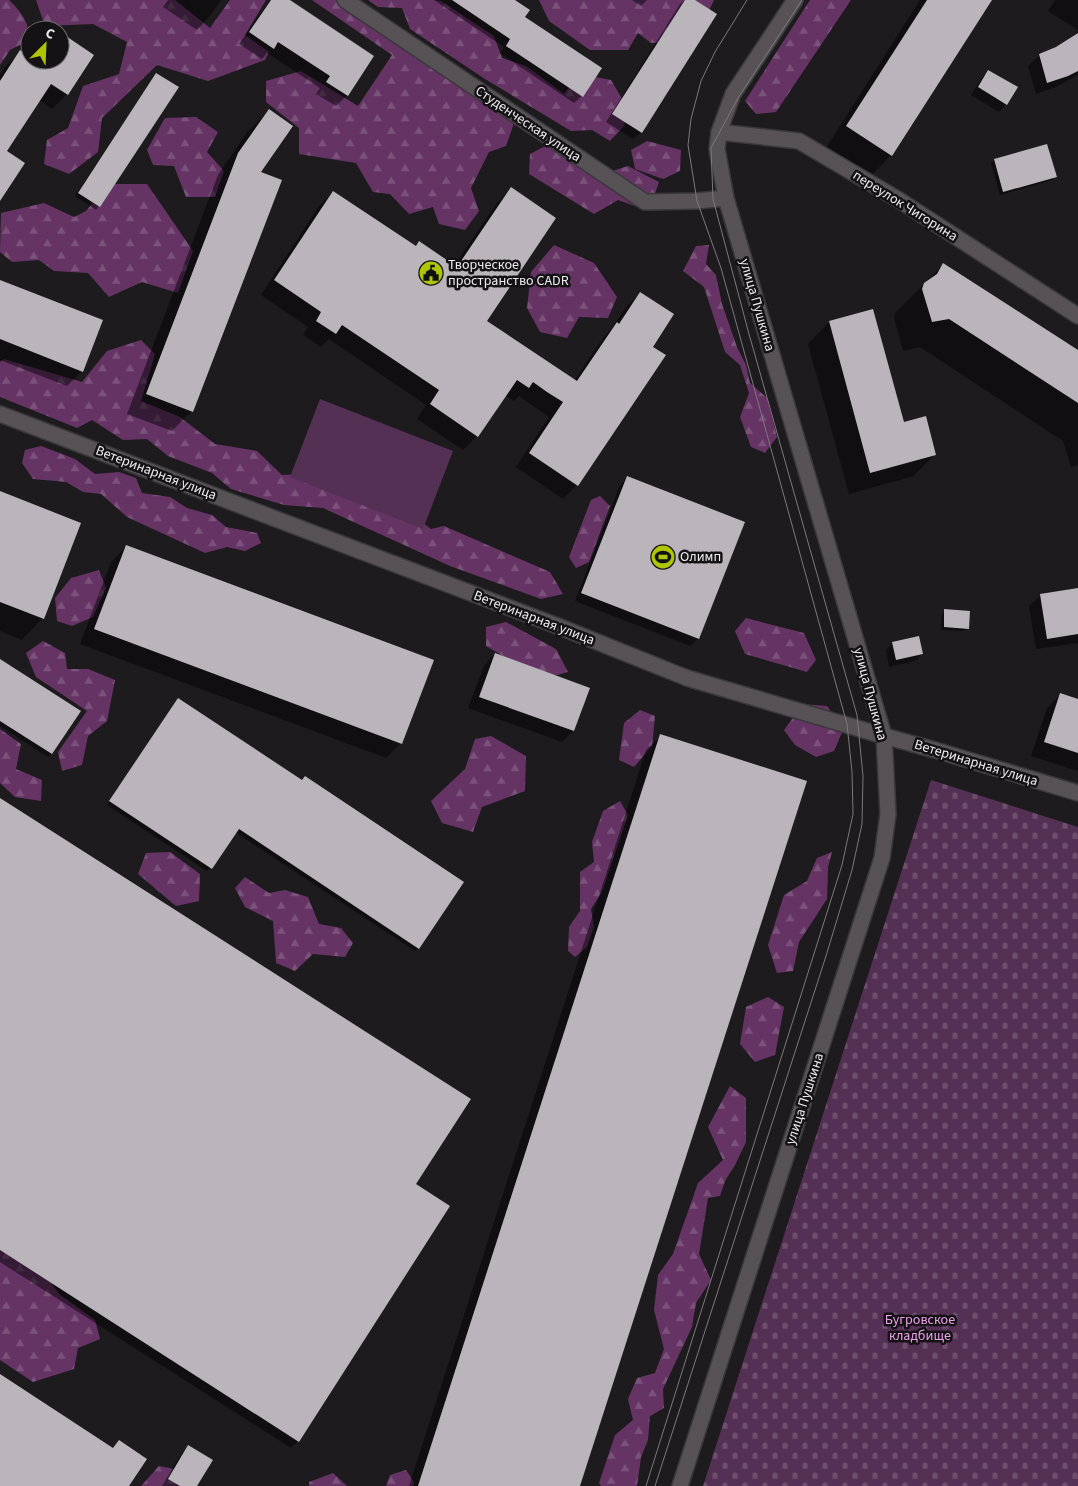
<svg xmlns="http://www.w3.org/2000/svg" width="1078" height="1486" viewBox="0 0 1078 1486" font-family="'Source Sans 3',sans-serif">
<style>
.forest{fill:url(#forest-firs)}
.cemetery{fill:url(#cemetery-stones)}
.park{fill:#543154}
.shadow{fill:#0007}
.building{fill:#bab5ba}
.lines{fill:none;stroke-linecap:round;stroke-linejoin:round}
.minor-casing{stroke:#3a383a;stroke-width:18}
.minor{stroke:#565256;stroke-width:15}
.tram{stroke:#7c797c;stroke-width:1}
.labels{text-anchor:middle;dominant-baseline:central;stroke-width:5;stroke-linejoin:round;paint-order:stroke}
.street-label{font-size:14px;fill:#edeaed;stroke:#151215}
.poi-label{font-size:14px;fill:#edeaed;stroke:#151215;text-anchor:start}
.park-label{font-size:14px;fill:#eba1ea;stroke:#151215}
</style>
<defs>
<pattern id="forest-firs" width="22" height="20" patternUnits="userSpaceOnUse" patternTransform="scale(1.25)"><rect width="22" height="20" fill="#653465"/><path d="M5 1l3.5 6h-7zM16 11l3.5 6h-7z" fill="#7b527b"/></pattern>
<pattern id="cemetery-stones" width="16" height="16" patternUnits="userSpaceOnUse" patternTransform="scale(1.25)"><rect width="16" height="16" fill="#543154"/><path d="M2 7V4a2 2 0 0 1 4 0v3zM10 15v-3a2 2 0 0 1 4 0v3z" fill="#6d4f6d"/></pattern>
</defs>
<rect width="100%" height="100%" fill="#1e1b1e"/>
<g class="forest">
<path d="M0 0H9C20 10 30 24 30 40L10 50 0 65Z"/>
<path d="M36 0H175L210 28 230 0H266L245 35 269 52 265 60 208 81 157 65 102 118 98 152 69 174 44 164 47 140 68 128 83 86 119 74 127 42 93 24 45 26Z"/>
<path d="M312 0H358L507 103 514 123 506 146 489 152 471 188 479 211 465 230 439 224 433 207 409 214 390 194 373 192 356 163 299 154V128L266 102V81L301 71 358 106 392 55Z"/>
<path d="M368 0H434L441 1 494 36 502 58 526 66 564 94 579 74 611 80 628 109 624 126 610 141 592 130 571 131 485 79 410 29 402 8 378 7Z"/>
<path d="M539 0H714L708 13 674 42 651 43 638 33 628 50H590L549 21Z"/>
<path d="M810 0H851L776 112 756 114 745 101Z"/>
<path d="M196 117 218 132 207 152 224 171 215 197H186L174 166 153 165 147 150 165 118Z"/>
<path d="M647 141 681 150 680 171 663 179 635 169 631 150Z"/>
<path d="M551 143 596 176 628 166 659 182 649 211 618 200 594 214 529 174 530 154Z"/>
<path d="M108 184H147L193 251 178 293 142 282 109 297 88 273 54 271 39 260 12 262 0 252 1 213 44 203 74 217 86 211Z"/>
<path d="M554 245 594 263 617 297 608 318 579 317 567 338 540 332 527 308 531 272Z"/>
<path d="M709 245 706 264 716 275 722 304 737 347 746 365 750 383 767 398 777 437 765 453 751 447 740 417 749 393 740 365 725 352 704 287 683 271 696 246Z"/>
<path d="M141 340 155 354 141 401 180 417 215 444 257 451 282 475 303 474 407 511 431 529 444 526 550 572 563 594 541 599 450 566 323 508 284 505 231 489 212 473 168 456 147 439 123 440 92 420 77 428 0 397V362L4 359 82 382 107 351Z"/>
<path d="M41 446 75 459 95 474 119 472 136 478 142 493 170 497 187 508 212 515 226 527 257 533 261 543 245 551 227 547 205 553 127 517 101 494 83 492 66 482 33 479 22 463 25 450Z"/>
<path d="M600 496 610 506 589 562 576 568 569 557 591 500Z"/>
<path d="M99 570 106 588 93 617 72 626 57 621 55 598 71 578Z"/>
<path d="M746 618 804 633 816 660 807 672 745 654 735 631Z"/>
<path d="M506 622 556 649 568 672 543 679 486 646V627Z"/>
<path d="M43 641 65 653 67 669H88L115 680 107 721 88 736 82 765 62 771 58 752 87 711 36 677 26 653Z"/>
<path d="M803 704 827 706 843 730 834 751 816 757 795 745 784 730Z"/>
<path d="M640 710 655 716 652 746 634 767 619 760 624 723Z"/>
<path d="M0 729 21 744 16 769 42 780 41 801 15 797 0 783Z"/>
<path d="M491 736 526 756 525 791 482 807 473 832 442 823 431 801 465 769 475 739Z"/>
<path d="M620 801 628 815 602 892 591 909 594 926 587 947 575 957 568 951 569 927 580 911V872L594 862 592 842 603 811Z"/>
<path d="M170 852 200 874 199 901 176 906 138 874 146 853Z"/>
<path d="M832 852 828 867 827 899 799 942 793 971 777 973 768 945 784 895 807 881 817 858Z"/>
<path d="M245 877 269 893 285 890 308 897 319 924 341 928 353 943 345 957 313 954 295 971 276 963 273 921 245 907 235 888Z"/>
<path d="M768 997 784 1007 775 1055 755 1062 740 1044 746 1007Z"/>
<path d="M730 1086 746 1098V1142L736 1163 725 1181 720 1196 708 1198 699 1254 711 1280 696 1303 692 1327 663 1389 664 1408 650 1416 648 1440 641 1457 637 1486H601L599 1483 615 1435 633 1420 628 1399 637 1378 655 1373 664 1349 654 1310 658 1275 673 1254 698 1183 723 1160 708 1127Z"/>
<path d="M0 1245 37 1262 59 1294 95 1320 100 1339 78 1348 74 1369 33 1382 0 1360Z"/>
<path d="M159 1466 184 1471 188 1486H141Z"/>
<path d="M406 1470 414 1482 413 1486H386L390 1475Z"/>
<path d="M333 1473 347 1486H309V1482Z"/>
</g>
<path class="cemetery" d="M931 780 1078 827V1486H703Z"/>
<path class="park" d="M320 399 453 451 423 529 290 477Z"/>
<g class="shadow">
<path d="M168 0H221L208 18 197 30 163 7Z"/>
<path d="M270 0H287L347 95 336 106 316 94 320 88 267 53 262 59 239 44Z"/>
<path d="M434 0H512L582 96 574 103 500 53 504 47Z"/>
<path d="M632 0H647L641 6Z"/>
<path d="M685 0H692L641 132 633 139 606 122 680 4Z"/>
<path d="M920 0H990L891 155 870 177 826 148Z"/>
<path d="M1055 0H1078V30L1048 11Z"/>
<path d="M1078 31V75L1056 87 1036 94 1028 66 1040 55 1057 48 1067 41Z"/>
<path d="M60 34 67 94 52 109 39 100 5 152 0 198V75L5 67 20 52 30 60H60Z"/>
<path d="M988 71 1006 104 999 112 971 95 981 79Z"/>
<path d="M153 78 99 206 96 210 75 196Z"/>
<path d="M269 111 259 173 192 411 172 431 127 414 218 175 248 131Z"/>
<path d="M995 160 1055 177 1052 180 1000 195 991 163Z"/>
<path d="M511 189 485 321 574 381 603 338 611 329 626 307 640 293 651 347 577 485 563 499 516 467 549 417 519 396 514 401 505 395 477 436 463 450 417 419 426 405 329 339 321 347 303 335 308 327 261 295 319 206 333 192 415 247 419 243 454 266 497 203Z"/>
<path d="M943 265 1078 352V465L1071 467 1063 441 920 347 903 351 894 318 895 313Z"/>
<path d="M0 281 82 371 67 386 0 360Z"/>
<path d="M872 311 903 424 935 454 914 476 849 494 808 344 829 322Z"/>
<path d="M628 477 743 522 698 639 690 646 575 601 620 485Z"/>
<path d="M0 493 43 618 22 640 0 631Z"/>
<path d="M126 547 401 743 386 758 80 644 111 562Z"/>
<path d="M1078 589V643L1036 649 1029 606 1041 595Z"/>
<path d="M945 610 967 628 964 631 941 630 942 614Z"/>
<path d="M893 643 922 654 915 661 889 667 886 650Z"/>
<path d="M495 654 588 688 573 731 562 742 468 708 484 666Z"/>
<path d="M0 661 79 712 48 757 0 726Z"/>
<path d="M1060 695 1078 701V771L1031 756 1047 708Z"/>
<path d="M178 700 301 781 418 948 415 951 235 832 207 871 107 805Z"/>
<path d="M661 736 579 1486H409L646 750Z"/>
<path d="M0 799 415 1185 298 1441 291 1448 0 1262Z"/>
<path d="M189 1446 196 1486H162L181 1454Z"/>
</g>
<g class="building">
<path d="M271 0H290L374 56 348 96 326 82 330 76 278 42 274 49 249 32Z"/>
<path d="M452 0H515L530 10 525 17 602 68 583 97 506 46 510 39Z"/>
<path d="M685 0H695L717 14 642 133 612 114Z"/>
<path d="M927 0H992L892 156 846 126Z"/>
<path d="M60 32 94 55 68 95 51 84 7 151 25 163 0 201V81L20 50 30 57V60H60Z"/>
<path d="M1078 33V71L1068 76 1047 83 1039 54 1056 47Z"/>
<path d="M988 70 1018 87 1007 105 978 87Z"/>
<path d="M156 73 179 87 100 207 78 193Z"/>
<path d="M269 109 293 126 261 172 282 180 193 412 146 394 238 153Z"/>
<path d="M1047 144 1057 177 1003 192 994 159Z"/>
<path d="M511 187 556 218 487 321 577 381 617 322 619 324 640 292 674 314 653 347 666 355 578 486 529 453 563 402 547 392 533 382 529 388 517 380 478 437 430 404 439 390 342 325 336 334 316 321 321 312 274 280 333 191 416 246 419 241 457 267Z"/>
<path d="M943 263 1078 350V403L949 319 932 322 922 289 924 283 937 274Z"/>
<path d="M0 280 103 320 83 372 0 339Z"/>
<path d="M873 309 904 422 926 416 936 455 870 473 829 321Z"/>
<path d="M627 476 745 522 699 639 581 593Z"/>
<path d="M0 491 81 523 44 619 0 602Z"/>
<path d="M126 545 434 660 402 744 94 629Z"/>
<path d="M1078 588V634L1047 639 1040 594Z"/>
<path d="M944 609 970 611 969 629 944 627Z"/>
<path d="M919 636 923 654 896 660 892 642Z"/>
<path d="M495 653 590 688 574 731 479 697Z"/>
<path d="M0 659 81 711 52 754 0 721Z"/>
<path d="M1060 693 1078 699V753L1044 742Z"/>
<path d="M178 698 302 780 305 776 464 882 419 949 239 829 212 869 109 801Z"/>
<path d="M660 734 807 781 580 1486H418Z"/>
<path d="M0 798 471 1099 416 1184 450 1206 299 1442 0 1250Z"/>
<path d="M0 1374 113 1448 119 1440 147 1459 129 1486H0Z"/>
<path d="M188 1445 213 1460 197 1486H180L168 1479Z"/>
</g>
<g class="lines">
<defs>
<g id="minor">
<path d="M345 0 645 202 697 201 726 198"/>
<path d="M719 132 799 141 899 200 1078 316"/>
<path d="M0 414 560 627 687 678 884 736 935 750 1078 793"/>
<path d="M680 1486 882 858 888 814 884 736 726 198 717 149 719 132 733 94 795 0"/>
</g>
</defs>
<use href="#minor" class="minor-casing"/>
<use href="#minor" class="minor"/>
<g class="tram">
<path d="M646 1486 842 865 853 814 852 772 847 724 721 268 697 201 688 145 691 119 701 81 715 52 747 0"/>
<path d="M655 1486 826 956 852 870 862 824 863 776 857 715 749 334 713 199 711 148 738 98 802 0"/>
</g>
</g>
<defs>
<symbol id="civic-disc" viewBox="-11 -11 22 22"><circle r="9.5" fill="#b0c502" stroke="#151215"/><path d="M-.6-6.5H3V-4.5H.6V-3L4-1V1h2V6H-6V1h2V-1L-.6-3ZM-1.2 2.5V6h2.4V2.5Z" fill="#111"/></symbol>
<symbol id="stadium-disc" viewBox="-11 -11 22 22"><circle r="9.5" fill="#b0c502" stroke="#151215"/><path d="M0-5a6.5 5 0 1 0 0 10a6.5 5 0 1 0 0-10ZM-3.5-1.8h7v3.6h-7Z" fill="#111"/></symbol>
</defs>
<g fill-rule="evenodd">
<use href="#civic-disc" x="417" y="259" width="28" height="28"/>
<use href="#stadium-disc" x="649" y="543" width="28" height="28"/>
</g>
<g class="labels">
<g class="street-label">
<text transform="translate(528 124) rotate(34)">Студенческая улица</text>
<text transform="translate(905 206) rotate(32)">переулок Чигорина</text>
<text transform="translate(757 305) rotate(74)">улица Пушкина</text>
<text transform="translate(156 473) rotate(21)">Ветеринарная улица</text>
<text transform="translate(534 618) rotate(21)">Ветеринарная улица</text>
<text transform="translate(870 694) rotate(75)">улица Пушкина</text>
<text transform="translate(976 763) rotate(17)">Ветеринарная улица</text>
<text transform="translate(805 1099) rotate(-72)">улица Пушкина</text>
</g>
<g class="poi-label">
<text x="448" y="265">Творческое<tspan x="448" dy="16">пространство CADR</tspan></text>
<text x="680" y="557">Олимп</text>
</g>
<g class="park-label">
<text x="920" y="1320">Бугровское<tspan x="920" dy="16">кладбище</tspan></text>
</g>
</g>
<g transform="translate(45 45) rotate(24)"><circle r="24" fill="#151215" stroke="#6b686b"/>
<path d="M0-4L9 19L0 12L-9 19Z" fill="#b0c502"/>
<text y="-8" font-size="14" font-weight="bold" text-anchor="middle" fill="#edeaed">С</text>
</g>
</svg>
